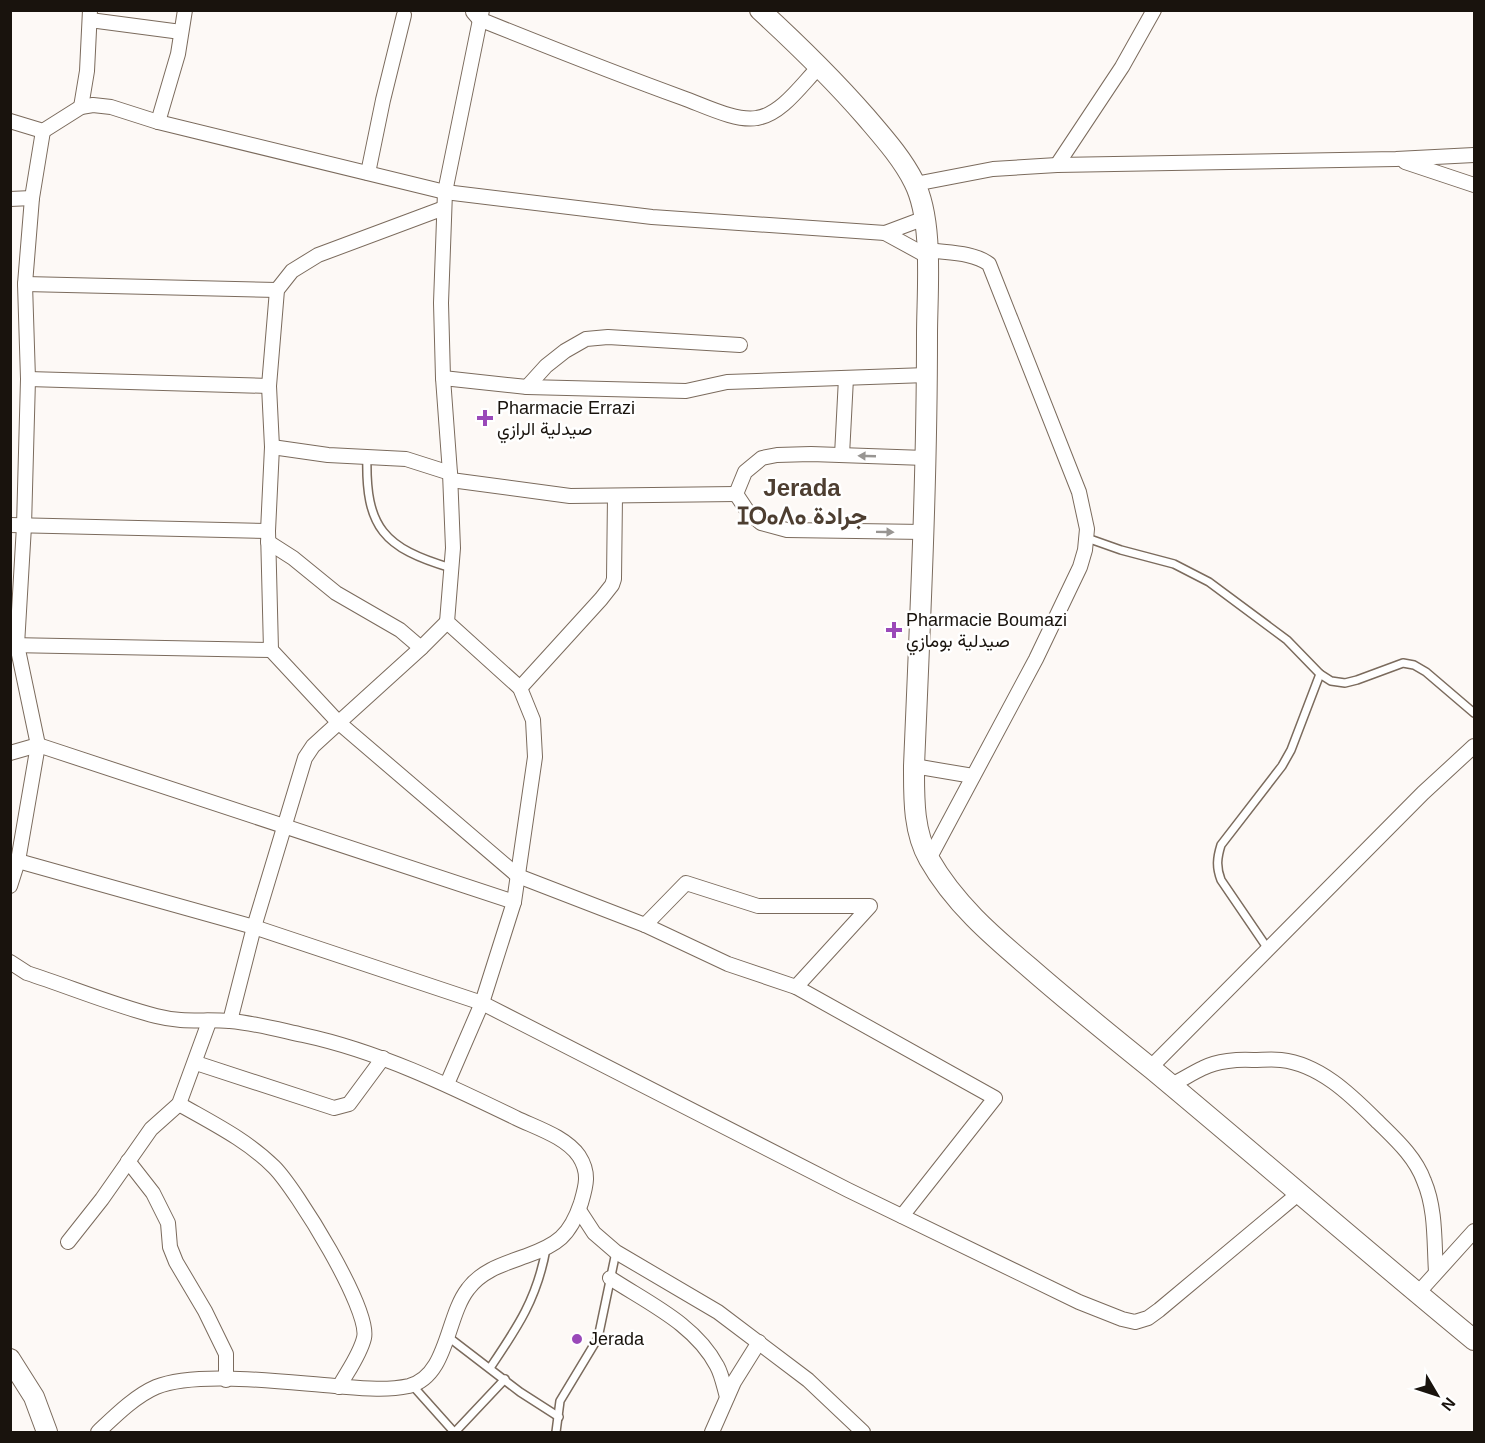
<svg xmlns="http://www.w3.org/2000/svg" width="1485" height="1443" viewBox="0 0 1485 1443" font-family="Arial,Vazirmatn,'Noto Sans Tifinagh',sans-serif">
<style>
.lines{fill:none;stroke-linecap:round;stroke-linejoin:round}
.lane-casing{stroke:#7b6b5d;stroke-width:10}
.street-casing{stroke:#7b6b5d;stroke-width:16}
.secondary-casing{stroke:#7b6b5d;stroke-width:22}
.lane{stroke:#fff;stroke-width:7}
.street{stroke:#fff;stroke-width:14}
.secondary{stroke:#fff;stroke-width:20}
.oneway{fill:#989592}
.poi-dot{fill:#9a49b9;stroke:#fff;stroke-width:2}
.labels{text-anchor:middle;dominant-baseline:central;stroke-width:5;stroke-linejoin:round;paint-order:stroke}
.poi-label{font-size:18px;fill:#19130d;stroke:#fff;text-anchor:start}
.district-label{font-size:24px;font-weight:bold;fill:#4d3e31;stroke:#fff}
</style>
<rect width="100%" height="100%" fill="#fdf9f6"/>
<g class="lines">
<defs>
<g id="lane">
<path d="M367 456C365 528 384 548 451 568"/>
<path d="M1087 538 1121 550 1174 564 1209 582 1287 640 1320 674 1331 681 1345 683 1357 680 1403 663 1414 665 1426 672 1474 713"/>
<path d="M1268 949 1221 880C1216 867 1217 858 1221 845L1282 766 1291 750 1320 674"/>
<path d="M447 1336 520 1392 559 1417"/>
<path d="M490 1368C517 1328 537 1299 546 1249"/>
<path d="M412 1385 454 1432"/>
<path d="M455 1432 505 1379"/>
<path d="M556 1432 560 1401 598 1338 616 1252"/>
</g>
<g id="street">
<path d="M473 12 479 19C546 46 614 73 683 98 703 105 736 122 757 118 782 114 802 84 819 67"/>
<path d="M90 20 181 32"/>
<path d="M81 107 87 71 90 10"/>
<path d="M10 121 43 131 81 107 93 105 111 107 158 122 445 192 652 217 885 233 925 218"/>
<path d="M158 122 178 54 185 10"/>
<path d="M1405 162 1474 185"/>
<path d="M1057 165 1122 67 1154 10"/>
<path d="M368 173 383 100 404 15"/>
<path d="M915 184 993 169 1057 165 1396 159 1474 155"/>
<path d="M10 199 32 198"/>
<path d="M444 208 318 255 292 271 277 290 269 386 272 447 268 531 271 650 338 722 518 876 645 925 728 964 796 987 995 1098 902 1216"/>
<path d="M885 233 927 256"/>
<path d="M928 250C947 253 973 252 989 264L1079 492 1087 529 1085 550 1080 567 1036 659 929 859"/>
<path d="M25 284 277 290"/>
<path d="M443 378 527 387 686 391 727 382 927 375"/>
<path d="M28 379 269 386"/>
<path d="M527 387 546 366 565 351 586 339 608 337 740 345"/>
<path d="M272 447 328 455 406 459 450 473"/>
<path d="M842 455 846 378"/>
<path d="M451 480 570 496 736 494"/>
<path d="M736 494 745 472 762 458 777 455 811 454 925 458"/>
<path d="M736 494 748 512 761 523 787 530 924 532"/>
<path d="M10 525 268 531"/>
<path d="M268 542 293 558 336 593 400 630 421 648"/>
<path d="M10 645 271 650"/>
<path d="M520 688 601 599 612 585 614 579 615 496"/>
<path d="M10 753 38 745 514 902"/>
<path d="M914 766 973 776"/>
<path d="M18 861 254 927 482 1003 848 1190 1079 1302 1122 1319 1135 1322 1148 1318 1159 1310 1298 1194"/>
<path d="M10 886 18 861 38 745 17 645 24 526 28 379 25 284 32 198 43 131"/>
<path d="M645 925 686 883 758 906H870L796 987"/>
<path d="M10 962 27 973C70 987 113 1005 156 1016 183 1023 204 1019 230 1021 254 1023 280 1030 303 1035 378 1051 448 1085 516 1118 537 1128 566 1137 579 1156 590 1173 586 1186 581 1203 570 1236 557 1245 526 1256 504 1264 482 1270 468 1289 446 1317 448 1376 409 1386 385 1391 360 1388 335 1386 290 1383 197 1370 156 1387 135 1396 115 1416 98 1432"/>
<path d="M230 1021 254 927 305 758 313 746 325 735 421 648 447 622"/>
<path d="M196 1063 334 1108 349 1104 383 1058"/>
<path d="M1150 1068 1423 793 1474 746"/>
<path d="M447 1084 482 1003 514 902 535 757 533 720 520 688 447 622 453 548 450 473 443 378 441 303 445 192 482 10"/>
<path d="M1171 1085C1182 1080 1192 1073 1203 1068 1217 1061 1238 1059 1253 1060 1262 1060 1272 1059 1281 1060 1319 1064 1350 1094 1376 1120 1394 1138 1415 1156 1424 1181 1436 1209 1434 1242 1436 1272"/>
<path d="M179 1104C212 1123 247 1140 274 1167 296 1189 371 1310 364 1338 360 1355 347 1372 339 1387"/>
<path d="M128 1161 153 1193 168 1223 170 1247 176 1262 205 1311 226 1354V1380"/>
<path d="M579 1210 594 1233 616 1252 718 1312 808 1380 863 1432"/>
<path d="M68 1242 102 1199 151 1129 179 1104 209 1022"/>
<path d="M610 1278C648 1303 695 1324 717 1366 722 1375 724 1387 727 1397"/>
<path d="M1418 1293 1474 1231"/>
<path d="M712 1432 734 1382 759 1342"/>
</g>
<g id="secondary">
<path d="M760 10C797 44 833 79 866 117 883 137 902 158 914 182 934 221 927 291 927 335 927 479 920 622 914 766 914 797 913 831 929 859 954 903 991 935 1030 968 1070 1003 1111 1036 1152 1069 1260 1159 1366 1251 1474 1340"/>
<path d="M10 1359 34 1397 47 1432"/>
</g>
</defs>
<use href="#lane" class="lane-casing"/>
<use href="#street" class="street-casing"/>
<use href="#secondary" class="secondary-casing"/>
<use href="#lane" class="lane"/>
<use href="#street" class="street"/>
<use href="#secondary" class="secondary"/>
</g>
<defs><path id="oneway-solid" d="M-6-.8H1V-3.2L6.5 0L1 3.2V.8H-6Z" transform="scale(1.5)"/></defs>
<g class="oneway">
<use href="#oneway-solid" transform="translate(867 456) rotate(-178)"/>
<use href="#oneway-solid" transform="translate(885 532) rotate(1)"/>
</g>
<g class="poi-dot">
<path d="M482 409h6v6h6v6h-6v6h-6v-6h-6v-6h6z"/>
<path d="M891 621h6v6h6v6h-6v6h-6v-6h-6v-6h6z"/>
<circle cx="577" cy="1339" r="6"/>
</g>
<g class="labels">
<g class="poi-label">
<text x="497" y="408">Pharmacie Errazi<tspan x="497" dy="21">صيدلية الرازي</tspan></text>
<text x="906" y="620">Pharmacie Boumazi<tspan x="906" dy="21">صيدلية بومازي</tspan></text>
<text x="589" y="1339">Jerada</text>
</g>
<g class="district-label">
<text x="802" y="487">Jerada<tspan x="802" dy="28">ⵊⵔⴰⴷⴰ جرادة</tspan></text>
</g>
</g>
<rect width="1485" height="1443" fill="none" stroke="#19130d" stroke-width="24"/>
<g transform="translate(1437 1395) rotate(129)" stroke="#ffffff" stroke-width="4.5" paint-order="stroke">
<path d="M0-4.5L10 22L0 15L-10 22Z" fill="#19130d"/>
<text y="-9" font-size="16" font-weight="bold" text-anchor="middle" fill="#19130d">N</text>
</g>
</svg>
